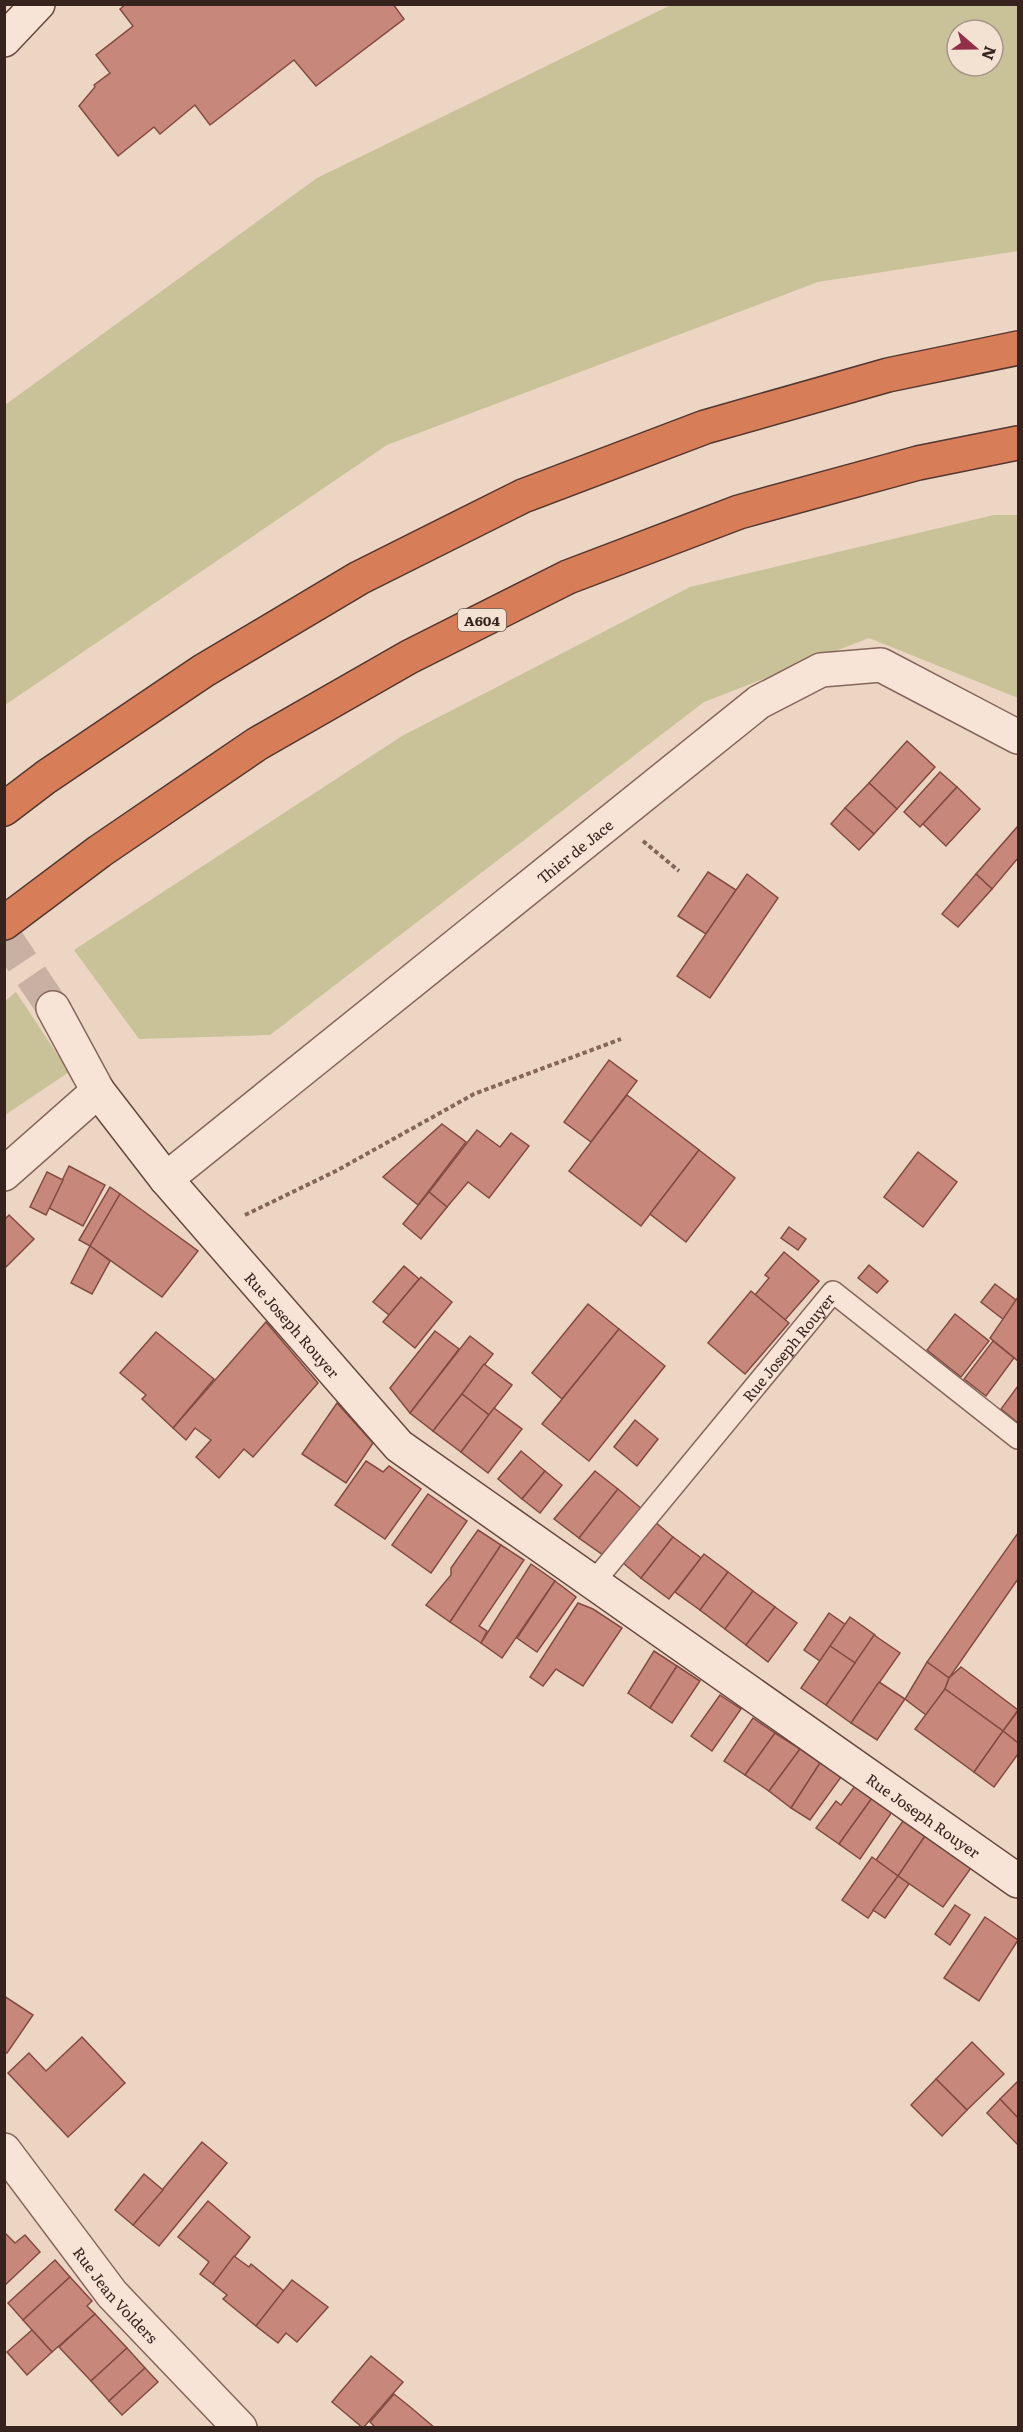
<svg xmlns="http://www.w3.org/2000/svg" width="1023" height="2432" viewBox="0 0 1023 2432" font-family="Literata,serif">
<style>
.green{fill:#c9c298;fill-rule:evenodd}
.building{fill:#c8877b;stroke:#834b42;stroke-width:1.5}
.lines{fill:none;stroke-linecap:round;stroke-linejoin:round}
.street-tunnel{stroke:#c8b1a2;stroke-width:33;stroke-dasharray:33 16;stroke-linecap:butt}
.lane-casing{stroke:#85665b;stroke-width:24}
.street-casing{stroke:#85665b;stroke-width:36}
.secondary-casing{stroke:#67483e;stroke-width:36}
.highway-casing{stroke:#53362f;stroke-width:36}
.path{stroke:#85665b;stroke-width:4;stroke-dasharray:4.5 3;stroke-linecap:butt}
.lane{stroke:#f7e4d6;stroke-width:21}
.street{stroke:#f7e4d6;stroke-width:33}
.secondary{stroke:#f7e4d6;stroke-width:33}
.highway{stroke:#d77e58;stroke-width:33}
.labels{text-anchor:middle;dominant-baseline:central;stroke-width:5;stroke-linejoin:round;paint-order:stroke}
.shield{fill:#f3e1d2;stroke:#6f5c54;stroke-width:1.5}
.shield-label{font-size:14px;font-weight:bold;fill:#36231e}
.street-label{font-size:15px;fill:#36231e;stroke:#f3e1d2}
</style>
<rect width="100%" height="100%" fill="#ecd5c3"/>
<g class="green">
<path d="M671 5H1018V251L818 282 387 445 5 705V405L317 178ZM957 30H993V66H957Z"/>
<path d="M994 515H1018V698L869 638 704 702 270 1035 139 1039 74 950 402 736 690 587Z"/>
<path d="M16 992 69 1072 5 1115V1001Z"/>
</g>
<g class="building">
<path d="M126 4H393L404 19 316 86 294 60 210 125 195 105 160 134 154 127 118 156 79 106 95 87 94 85 110 73 96 55 133 26 120 9Z"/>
<path d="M907 741 935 767 897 809 869 783Z"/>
<path d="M940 772 957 787 920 827 904 812Z"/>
<path d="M869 783 897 809 874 834 845 808Z"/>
<path d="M957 787 980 809 946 846 923 824Z"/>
<path d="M845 808 874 834 859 850 831 824Z"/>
<path d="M1018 826V858L992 889 976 874Z"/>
<path d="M708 872 736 890 706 934 678 916Z"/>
<path d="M747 874 778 898 710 998 677 976Z"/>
<path d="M976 874 992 889 958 927 942 914Z"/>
<path d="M609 1060 637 1081 591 1142 564 1122Z"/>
<path d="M627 1095 699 1150 641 1226 569 1171Z"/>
<path d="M442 1124 466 1142 418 1205 383 1177Z"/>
<path d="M477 1130 500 1147 511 1133 529 1146 489 1198 468 1182 447 1207 429 1192Z"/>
<path d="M699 1150 735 1178 686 1242 650 1214Z"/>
<path d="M918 1152 957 1182 923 1227 884 1197Z"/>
<path d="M69 1166 105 1185 83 1226 49 1208Z"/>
<path d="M47 1172 63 1180 46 1215 30 1207Z"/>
<path d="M110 1187 120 1194 90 1246 79 1240Z"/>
<path d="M429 1192 447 1207 421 1239 403 1224Z"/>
<path d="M120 1194 198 1251 162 1297 90 1246Z"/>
<path d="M9 1215 34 1239 4 1269V1220Z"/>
<path d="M789 1227 806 1239 798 1250 781 1238Z"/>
<path d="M90 1246 110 1261 92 1294 71 1283Z"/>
<path d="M784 1252 819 1281 785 1320 755 1295 769 1278 765 1275Z"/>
<path d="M869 1265 888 1281 877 1293 858 1278Z"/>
<path d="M404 1266 419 1279 389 1315 373 1302Z"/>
<path d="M421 1277 452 1302 415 1348 383 1322Z"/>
<path d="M995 1284 1016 1300 1004 1320 981 1302Z"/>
<path d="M751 1291 789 1323 745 1374 708 1343Z"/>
<path d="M1018 1297V1361L990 1338Z"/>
<path d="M588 1304 619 1329 562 1399 532 1373Z"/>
<path d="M955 1314 989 1341 961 1377 927 1350Z"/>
<path d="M266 1322 318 1383 253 1457 244 1449 219 1478 196 1457 211 1440 195 1428 186 1440 173 1428Z"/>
<path d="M619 1329 665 1366 589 1461 542 1424Z"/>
<path d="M435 1331 459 1349 410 1413 390 1388Z"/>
<path d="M156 1332 214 1379 173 1428 142 1399 146 1395 120 1373Z"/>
<path d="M470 1336 493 1354 433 1431 410 1413Z"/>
<path d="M993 1341 1014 1358 986 1396 964 1379Z"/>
<path d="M484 1364 512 1385 489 1415 462 1394Z"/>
<path d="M1018 1386V1423L1001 1409Z"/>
<path d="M462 1394 489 1415 461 1452 433 1431Z"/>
<path d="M337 1403 373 1443 346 1483 302 1454Z"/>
<path d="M494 1408 522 1429 488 1473 461 1452Z"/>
<path d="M635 1420 658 1439 637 1466 614 1447Z"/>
<path d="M521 1451 545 1471 522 1499 498 1479Z"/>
<path d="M366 1461 383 1472 389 1466 421 1489 385 1539 335 1505Z"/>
<path d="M545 1471 562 1485 540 1513 522 1499Z"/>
<path d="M595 1471 618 1489 579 1538 554 1519Z"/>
<path d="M618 1489 642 1509 603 1555 579 1538Z"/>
<path d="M428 1494 467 1521 431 1573 392 1545Z"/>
<path d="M655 1522 673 1537 641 1578 623 1563Z"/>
<path d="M478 1530 501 1545 450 1622 426 1605 451 1575V1568Z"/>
<path d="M1018 1533V1579L949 1678 927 1662Z"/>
<path d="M673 1537 701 1558 669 1599 641 1578Z"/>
<path d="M501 1545 524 1560 479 1626 487 1631 481 1643 450 1622Z"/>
<path d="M704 1554 728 1572 700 1610 675 1592Z"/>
<path d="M531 1564 555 1581 502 1658 481 1643Z"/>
<path d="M728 1572 753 1591 725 1629 700 1610Z"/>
<path d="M555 1581 576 1597 537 1652 517 1638Z"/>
<path d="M753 1591 775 1607 746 1645 725 1629Z"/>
<path d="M578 1603 593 1609 622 1628 583 1686 556 1669 543 1686 530 1677Z"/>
<path d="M775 1607 797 1623 768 1662 746 1645Z"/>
<path d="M829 1613 846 1625 820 1661 804 1650Z"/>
<path d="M850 1617 875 1635 855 1663 830 1646Z"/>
<path d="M874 1635 900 1653 851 1723 826 1705Z"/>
<path d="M830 1646 855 1663 826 1705 801 1688Z"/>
<path d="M654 1651 677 1666 650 1708 628 1693Z"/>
<path d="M927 1662 949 1678 945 1689 926 1715 905 1699Z"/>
<path d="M677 1666 700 1681 672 1723 650 1708Z"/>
<path d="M961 1667 1018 1710 1003 1731 945 1689 949 1678Z"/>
<path d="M879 1682 905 1699 877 1740 851 1723Z"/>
<path d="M945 1689 1003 1731 974 1772 915 1729Z"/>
<path d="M720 1695 741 1709 712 1751 691 1736Z"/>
<path d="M1018 1711V1743L1003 1731Z"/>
<path d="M753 1718 775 1733 745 1775 724 1761Z"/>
<path d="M1003 1731 1018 1743V1754L994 1787 974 1772Z"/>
<path d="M775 1733 800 1749 769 1791 745 1775Z"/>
<path d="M800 1749 820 1763 791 1808 769 1791Z"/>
<path d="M820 1763 841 1777 810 1820 791 1808Z"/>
<path d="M855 1786 872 1798 839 1844 816 1828 836 1801 841 1805Z"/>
<path d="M872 1798 892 1812 860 1859 839 1844Z"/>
<path d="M903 1821 925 1836 898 1876 876 1860Z"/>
<path d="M925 1836 971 1868 943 1907 898 1876Z"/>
<path d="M872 1857 898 1876 868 1918 842 1900Z"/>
<path d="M898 1876 909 1884 885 1918 873 1910Z"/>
<path d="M955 1905 970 1915 950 1945 935 1934Z"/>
<path d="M985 1917 1018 1940 979 2001 944 1978Z"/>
<path d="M4 1996 33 2015 7 2053 4 2051Z"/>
<path d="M82 2037 125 2083 68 2137 8 2073 29 2053 46 2071Z"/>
<path d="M972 2042 1004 2074 967 2110 936 2079Z"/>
<path d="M936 2079 967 2110 942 2136 911 2105Z"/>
<path d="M1018 2081V2118L1000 2099Z"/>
<path d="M1000 2099 1018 2118V2145L987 2113Z"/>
<path d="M202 2142 227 2163 159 2246 133 2225Z"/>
<path d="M144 2174 163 2190 133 2225 115 2210Z"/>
<path d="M208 2201 250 2237 213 2284 200 2274 209 2262 178 2237Z"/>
<path d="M4 2232 15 2243 25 2235 40 2252 4 2286Z"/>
<path d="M234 2256 249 2267 251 2264 284 2291 256 2326 223 2299 227 2295 213 2284Z"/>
<path d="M55 2260 70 2277 23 2320 8 2303Z"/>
<path d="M70 2277 92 2301 87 2306 95 2314 52 2352 23 2320Z"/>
<path d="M292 2280 328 2307 297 2342 286 2333 278 2343 256 2326Z"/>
<path d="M95 2314 127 2348 91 2381 59 2347Z"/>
<path d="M32 2330 52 2352 27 2375 7 2352Z"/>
<path d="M127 2348 145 2368 109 2401 91 2381Z"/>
<path d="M371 2356 403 2382 363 2428 332 2402Z"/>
<path d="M145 2368 158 2382 122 2415 109 2401Z"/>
<path d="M394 2394 409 2406 435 2428H376L370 2422Z"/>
</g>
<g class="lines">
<path class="street-tunnel" d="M4 935 53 1008"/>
<defs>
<g id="lane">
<path id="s1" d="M593 1583 833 1292 1018 1438"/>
</g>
<g id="street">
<path d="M4 1174 98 1091 53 1008"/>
<path id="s2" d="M166 1179 759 702 821 670 881 665 1018 737"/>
<path id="s3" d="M4 2150 112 2294 240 2428"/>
</g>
<g id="secondary">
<path d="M4 40 38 4"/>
<path id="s4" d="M98 1091 166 1179 399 1446 1018 1881"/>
</g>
<g id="highway">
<path d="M4 809 46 777 203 671 359 578 523 496 705 427 888 375 1018 348"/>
<path d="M4 923 100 851 257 744 409 657 568 577 739 512 918 463 1018 443"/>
</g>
</defs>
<use href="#lane" class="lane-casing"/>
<use href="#street" class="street-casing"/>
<use href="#secondary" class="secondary-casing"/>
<use href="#highway" class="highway-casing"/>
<g class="path">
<path d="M643 841 679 871"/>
<path d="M245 1215 336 1171 474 1094 621 1039"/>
</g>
<use href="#lane" class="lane"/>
<use href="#street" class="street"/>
<use href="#secondary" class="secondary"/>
<use href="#highway" class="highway"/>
</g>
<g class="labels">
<rect class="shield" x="458" y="609" width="48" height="22" rx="4.5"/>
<g class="shield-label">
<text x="482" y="620">A604</text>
</g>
<g class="street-label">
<text stroke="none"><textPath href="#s2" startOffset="524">Thier de Jace</textPath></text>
<text stroke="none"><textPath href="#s4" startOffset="304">Rue Joseph Rouyer</textPath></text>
<text stroke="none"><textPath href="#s1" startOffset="306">Rue Joseph Rouyer</textPath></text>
<text stroke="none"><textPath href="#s4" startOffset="1107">Rue Joseph Rouyer</textPath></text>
<text stroke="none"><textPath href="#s3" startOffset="183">Rue Jean Volders</textPath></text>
</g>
</g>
<rect width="1023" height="2432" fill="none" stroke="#36231e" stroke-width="12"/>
<g transform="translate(975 48) rotate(110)"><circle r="28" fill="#f3e1d2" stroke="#a7958a" stroke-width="1.5"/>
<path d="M0-4.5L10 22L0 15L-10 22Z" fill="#912e48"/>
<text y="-9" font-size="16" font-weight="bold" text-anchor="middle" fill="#36231e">N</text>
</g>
</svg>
